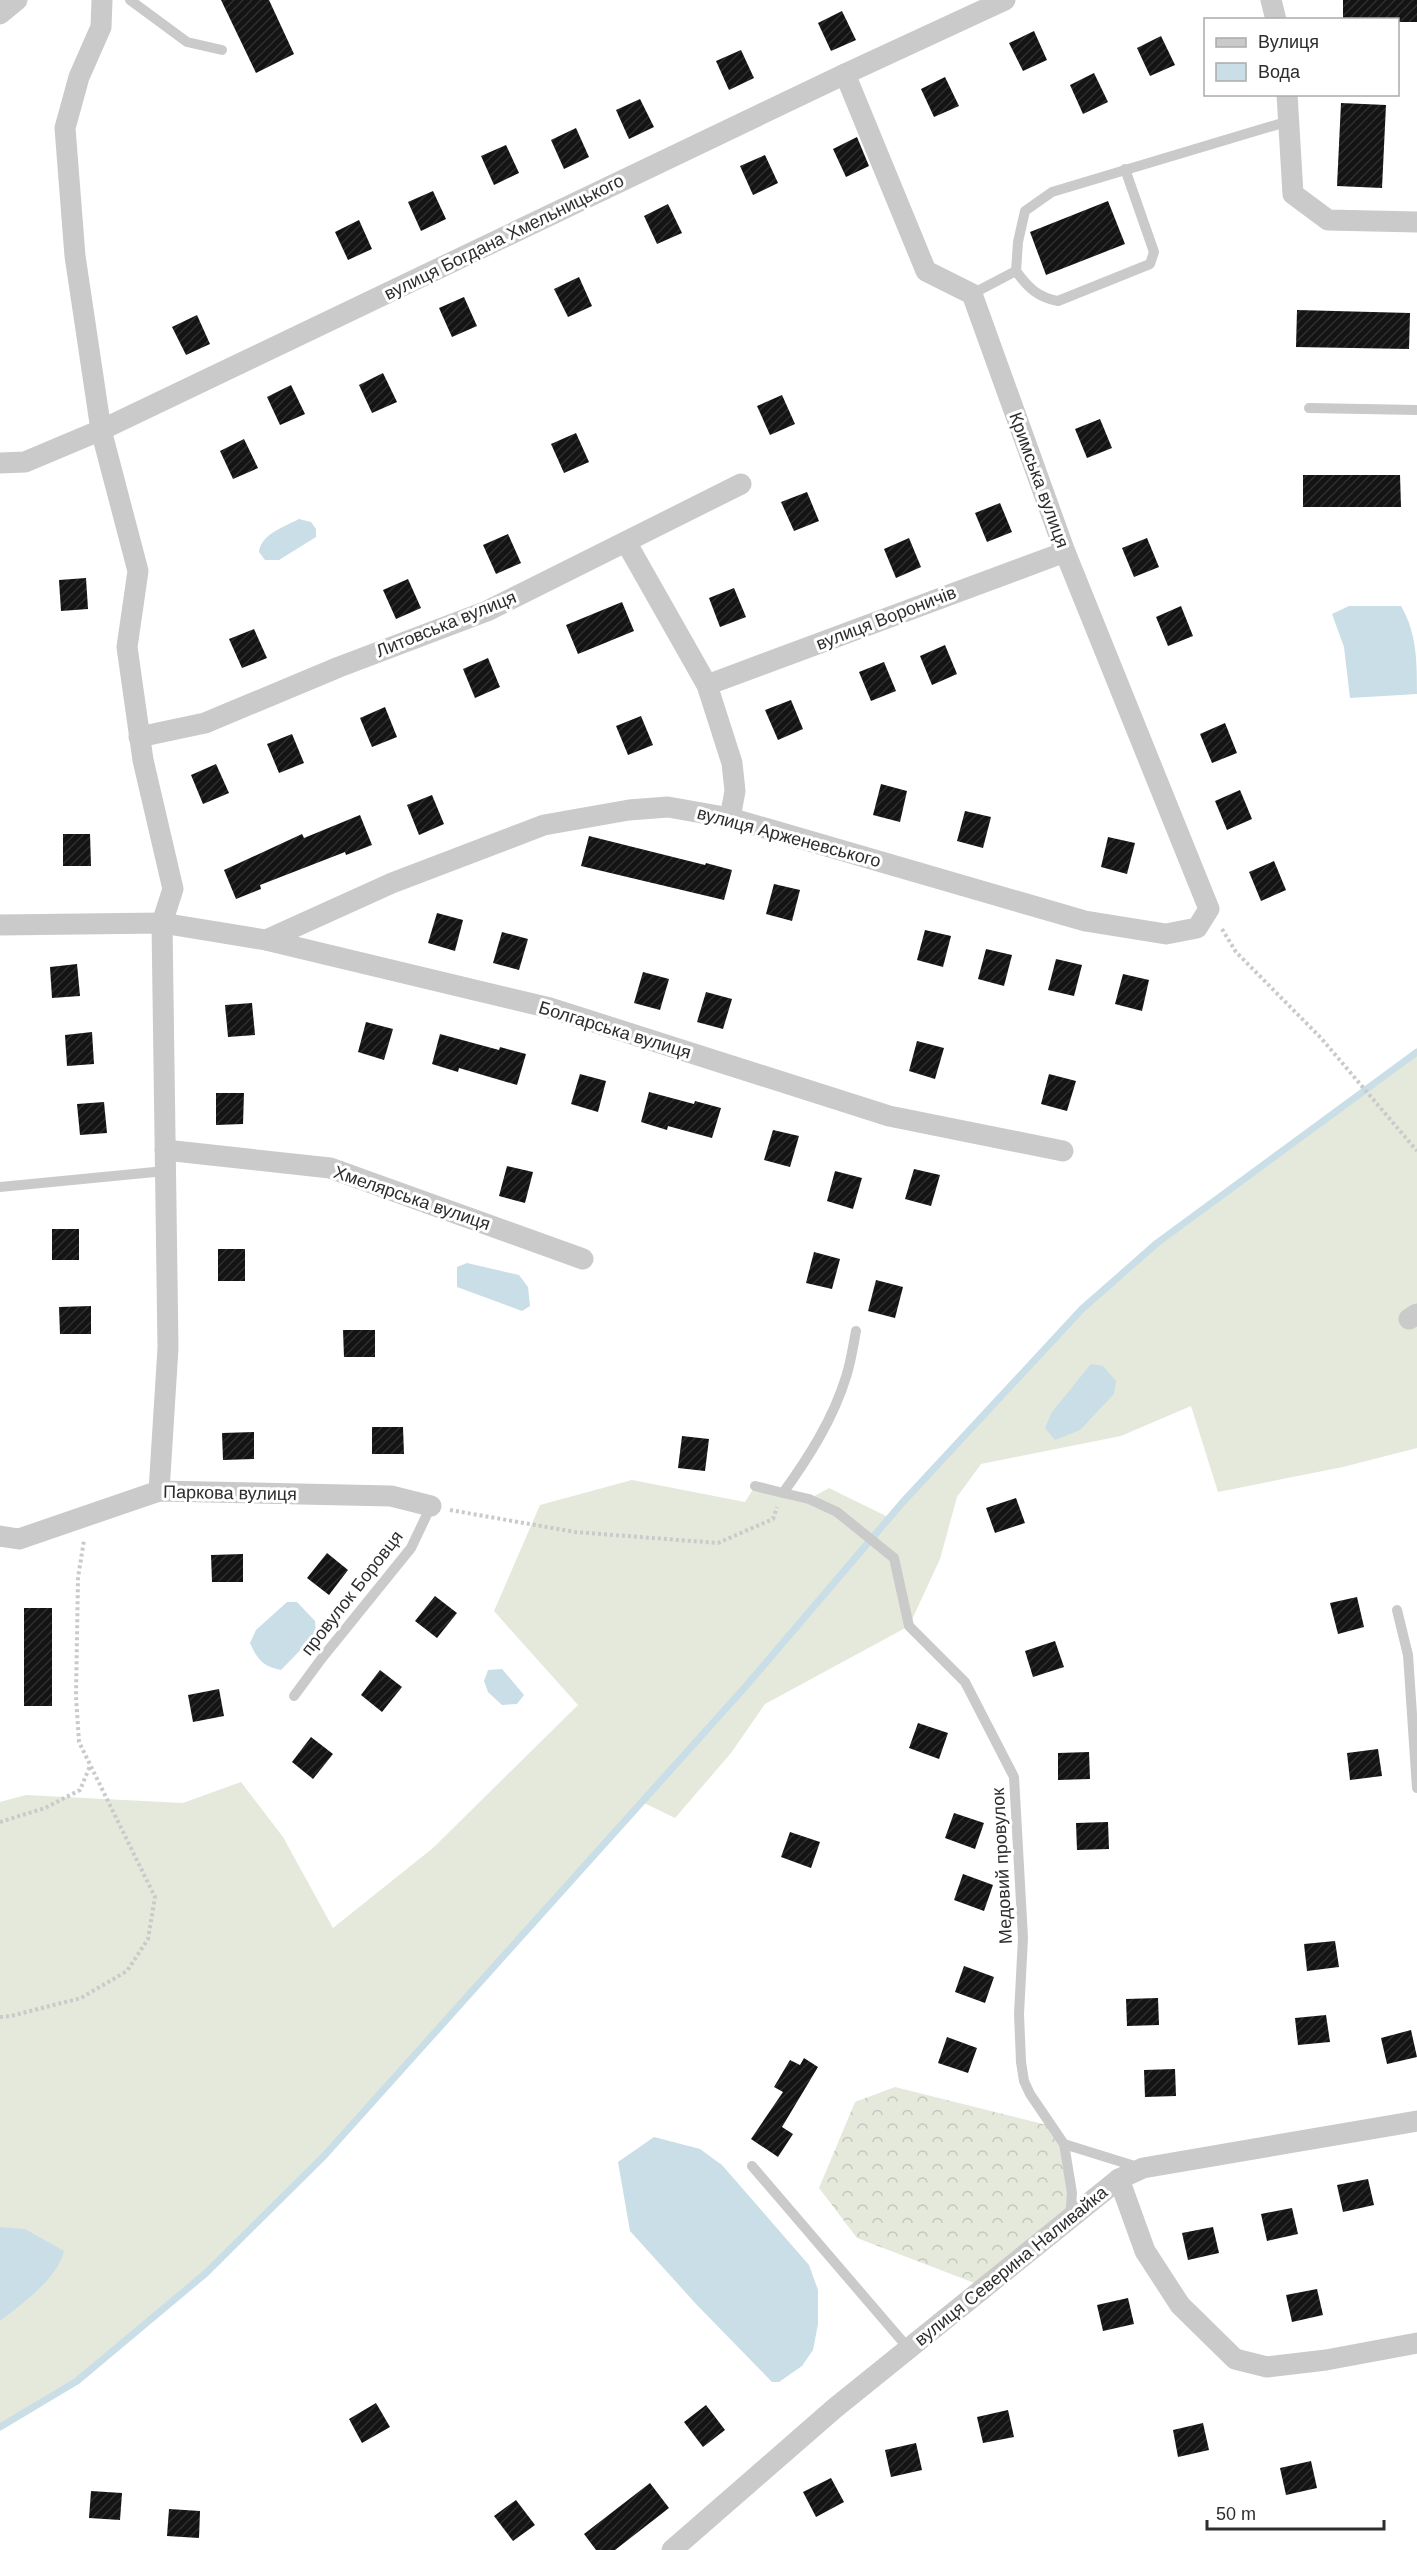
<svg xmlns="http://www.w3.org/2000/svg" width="1417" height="2550" viewBox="0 0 1417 2550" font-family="Arial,sans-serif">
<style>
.grass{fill:#e4e9db}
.forest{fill:url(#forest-crowns)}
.water{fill:#c9dee7}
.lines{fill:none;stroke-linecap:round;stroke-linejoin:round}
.stream{stroke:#c9dee7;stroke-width:7}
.building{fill:url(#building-hatch)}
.path{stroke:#cacaca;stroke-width:4;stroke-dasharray:3 3;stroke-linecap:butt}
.service{stroke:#cacaca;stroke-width:10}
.minor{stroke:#cacaca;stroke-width:21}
.labels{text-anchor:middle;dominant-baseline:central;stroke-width:6;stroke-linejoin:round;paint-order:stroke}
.street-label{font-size:18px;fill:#2d2d2d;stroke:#fff}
</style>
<defs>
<pattern id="forest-crowns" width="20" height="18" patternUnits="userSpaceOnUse" patternTransform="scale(1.5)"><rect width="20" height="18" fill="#e4e9db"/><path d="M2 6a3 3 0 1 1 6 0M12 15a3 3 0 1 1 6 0" fill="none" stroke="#c4c8bc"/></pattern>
<pattern id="building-hatch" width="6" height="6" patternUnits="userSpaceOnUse" patternTransform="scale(1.5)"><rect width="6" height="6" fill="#141414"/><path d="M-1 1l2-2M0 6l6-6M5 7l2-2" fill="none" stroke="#2e2e2e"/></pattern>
</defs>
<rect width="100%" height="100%" fill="#fff"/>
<path class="grass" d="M1417 1052V1448L1343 1467 1218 1492 1191 1406 1121 1436 981 1464 957 1497 940 1559 909 1626 765 1704 731 1753 675 1818 642 1802 324 2156 206 2273 77 2381 0 2427V1802L26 1795 183 1803 241 1782 283 1837 333 1928 433 1848 578 1705 494 1611 540 1505 632 1480 745 1502 755 1486 809 1499 829 1488 890 1518 1082 1309 1157 1243Z"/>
<path class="forest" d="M895 2087 1051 2126 1064 2144 1070 2219 985 2287 857 2238 819 2188 855 2102Z"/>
<g class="water">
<path d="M299 519 311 522 316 529V537L279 560H265L259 552C261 534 284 527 299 519Z"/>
<path d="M1349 606H1401C1417 633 1417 663 1417 694L1350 698 1344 647 1332 614Z"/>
<path d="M467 1263 519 1275 528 1287 530 1306 522 1311 457 1287V1267Z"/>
<path d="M1091 1364 1103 1366 1116 1381 1114 1394 1080 1430 1055 1440 1045 1428 1052 1412Z"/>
<path d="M287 1602H297L315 1621 316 1634 281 1670C263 1667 257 1659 250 1643L256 1630Z"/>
<path d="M502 1669 524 1695 517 1704 502 1705 488 1692 484 1681 488 1670Z"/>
<path d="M654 2137 700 2149 722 2165 809 2265 818 2290V2324L813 2350 802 2366 779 2382H772L696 2304 630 2231 618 2162Z"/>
<path d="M0 2227 25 2229 64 2251C58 2278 22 2304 0 2321Z"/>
</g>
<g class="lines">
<path class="stream" d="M0 2427 77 2381 206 2273 324 2156 746 1686 902 1503 1082 1309 1157 1243 1417 1052"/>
</g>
<g class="building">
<path d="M221 0H269L294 54 256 73Z"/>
<path d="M1343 0H1417V22H1398V20H1343Z"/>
<path d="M842 11 856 40 831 51 818 23Z"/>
<path d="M1034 31 1047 60 1023 71 1009 43Z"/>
<path d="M1161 36 1175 65 1150 76 1137 48Z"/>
<path d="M741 50 754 78 729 90 716 61Z"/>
<path d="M1094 73 1108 102 1083 114 1070 85Z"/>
<path d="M945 77 959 106 934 117 921 89Z"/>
<path d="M640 99 654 127 629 139 616 110Z"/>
<path d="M1341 103 1386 105 1382 188 1337 186Z"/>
<path d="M576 128 589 157 564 169 551 140Z"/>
<path d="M857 137 869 166 846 177 833 149Z"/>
<path d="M506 145 519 173 494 185 481 156Z"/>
<path d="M765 155 778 183 753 195 740 166Z"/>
<path d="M433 191 446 219 421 231 408 202Z"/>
<path d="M1108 201 1125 244 1046 275 1030 232Z"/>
<path d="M668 204 682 233 657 244 644 216Z"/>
<path d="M359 220 372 249 348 260 335 232Z"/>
<path d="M579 277 592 306 568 317 554 289Z"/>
<path d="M464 297 477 326 452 337 439 308Z"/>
<path d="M1297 310 1410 313 1409 349 1296 347Z"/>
<path d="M197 315 210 344 186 355 172 327Z"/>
<path d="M383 373 397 402 372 413 359 385Z"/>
<path d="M291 385 305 414 280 425 267 397Z"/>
<path d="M782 395 795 424 770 435 757 406Z"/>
<path d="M1100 419 1112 448 1087 458 1075 429Z"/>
<path d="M576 433 589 462 564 473 551 444Z"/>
<path d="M244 439 258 468 233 479 220 451Z"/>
<path d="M1303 475H1400L1401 507H1303Z"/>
<path d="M807 492 819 521 794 531 781 502Z"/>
<path d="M1000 503 1012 532 987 542 975 513Z"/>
<path d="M508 534 521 563 496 574 483 545Z"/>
<path d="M909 538 921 567 896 578 884 549Z"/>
<path d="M1147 538 1159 567 1134 577 1122 548Z"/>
<path d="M86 578 88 609 61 611 59 580Z"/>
<path d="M408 579 421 608 396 619 383 590Z"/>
<path d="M734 588 746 617 720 627 709 598Z"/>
<path d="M622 602 634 631 578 654 566 625Z"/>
<path d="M1181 606 1193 636 1168 646 1156 617Z"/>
<path d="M254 629 267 658 242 668 229 639Z"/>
<path d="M945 645 957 674 932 685 920 656Z"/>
<path d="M488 658 500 687 475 698 463 669Z"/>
<path d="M884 662 896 691 871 701 859 672Z"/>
<path d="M791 700 803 729 778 740 765 710Z"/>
<path d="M385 707 397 737 372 747 360 718Z"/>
<path d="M641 716 653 745 628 755 616 726Z"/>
<path d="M1225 723 1237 753 1212 763 1200 734Z"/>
<path d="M292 734 304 763 279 773 267 744Z"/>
<path d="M216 764 229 793 203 804 191 775Z"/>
<path d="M881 784 907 791 900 822 873 815Z"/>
<path d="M1240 790 1252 819 1227 830 1215 801Z"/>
<path d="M432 795 444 824 419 835 407 805Z"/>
<path d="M965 811 991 817 983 848 957 841Z"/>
<path d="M360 815 372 845 346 855 345 852 260 885 261 889 236 899 224 870 302 834 304 838Z"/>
<path d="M63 834H90L91 866H63Z"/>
<path d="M589 836 705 865 706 863 732 870 724 900 581 866Z"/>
<path d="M1108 837 1135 843 1127 874 1101 867Z"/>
<path d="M1274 861 1286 890 1261 901 1249 872Z"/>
<path d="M774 884 800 890 792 921 766 914Z"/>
<path d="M437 913 463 920 455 951 428 943Z"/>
<path d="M925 930 951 936 943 967 917 960Z"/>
<path d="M502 932 528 939 519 970 493 963Z"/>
<path d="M986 949 1012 955 1004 986 978 979Z"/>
<path d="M1056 959 1082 965 1074 996 1048 990Z"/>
<path d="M77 964 80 996 52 998 50 967Z"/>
<path d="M643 972 669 979 660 1010 634 1003Z"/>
<path d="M1123 974 1149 980 1142 1011 1115 1004Z"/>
<path d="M706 992 732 999 723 1029 697 1022Z"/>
<path d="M252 1003 255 1035 228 1037 225 1005Z"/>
<path d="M366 1022 393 1029 384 1060 358 1052Z"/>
<path d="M92 1032 94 1064 67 1066 65 1035Z"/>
<path d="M440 1034 499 1050 500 1047 526 1054 517 1085 459 1068 458 1072 432 1064Z"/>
<path d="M917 1041 944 1048 935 1079 909 1071Z"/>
<path d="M580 1074 606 1081 598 1112 571 1104Z"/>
<path d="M1049 1074 1076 1081 1067 1111 1041 1104Z"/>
<path d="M649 1092 694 1104 695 1101 721 1108 712 1138 668 1126 667 1130 641 1122Z"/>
<path d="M216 1093H244L243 1124 216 1125Z"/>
<path d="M104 1102 107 1133 80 1135 77 1104Z"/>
<path d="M773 1130 799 1136 790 1167 764 1160Z"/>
<path d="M507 1166 533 1172 525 1203 499 1196Z"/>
<path d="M914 1169 940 1175 931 1206 905 1199Z"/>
<path d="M835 1171 862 1178 853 1209 827 1201Z"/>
<rect x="52" y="1229" width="27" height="31"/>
<rect x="218" y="1249" width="27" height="32"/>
<path d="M814 1252 840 1259 832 1289 806 1283Z"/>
<path d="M876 1280 903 1287 895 1318 868 1311Z"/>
<path d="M91 1306V1334H60L59 1307Z"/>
<path d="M343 1330H375V1357H344Z"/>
<path d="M372 1427H403L404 1454H372Z"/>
<path d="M254 1432V1459L223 1460 222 1433Z"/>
<path d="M682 1436 709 1439 705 1471 678 1468Z"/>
<path d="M1016 1498 1025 1523 995 1533 986 1508Z"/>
<path d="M327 1553 348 1570 329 1595 307 1578Z"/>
<path d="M243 1554V1582H212L211 1555Z"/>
<path d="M435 1596 457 1613 437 1638 415 1621Z"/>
<path d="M1357 1597 1364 1627 1338 1634 1330 1603Z"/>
<rect x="24" y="1608" width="28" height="98"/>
<path d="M1055 1641 1064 1667 1033 1677 1025 1651Z"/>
<path d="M380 1670 402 1687 382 1712 361 1695Z"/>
<path d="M219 1689 224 1716 193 1722 188 1695Z"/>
<path d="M918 1723 948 1733 939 1759 909 1748Z"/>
<path d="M311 1737 333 1754 313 1779 292 1762Z"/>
<path d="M1378 1749 1382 1776 1350 1780 1347 1753Z"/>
<path d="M1089 1752 1090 1779 1058 1780V1753Z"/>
<path d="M954 1813 984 1823 975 1849 945 1838Z"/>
<path d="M1108 1822 1109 1849 1077 1850 1076 1823Z"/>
<path d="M790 1832 820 1842 811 1868 781 1857Z"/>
<path d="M963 1874 993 1885 984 1911 954 1900Z"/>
<path d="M1335 1941 1339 1967 1307 1971 1304 1944Z"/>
<path d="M964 1966 994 1977 985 2003 955 1992Z"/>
<path d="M1158 1998 1159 2025 1127 2026 1126 1999Z"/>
<path d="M1326 2015 1330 2042 1298 2045 1295 2018Z"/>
<path d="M1411 2030 1417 2057 1387 2064 1381 2038Z"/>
<path d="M947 2037 977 2048 968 2073 938 2063Z"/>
<path d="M804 2058 818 2067 782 2127 793 2134 778 2157 751 2139 783 2092 774 2087 790 2060 800 2065Z"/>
<path d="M1175 2069 1176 2096 1145 2097 1144 2070Z"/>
<path d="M1368 2179 1374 2205 1343 2212 1337 2185Z"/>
<path d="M1292 2208 1298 2234 1267 2241 1261 2214Z"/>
<path d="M1213 2227 1219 2253 1188 2260 1182 2233Z"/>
<path d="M1317 2289 1323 2315 1292 2322 1286 2295Z"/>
<path d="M1128 2298 1134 2324 1103 2331 1097 2305Z"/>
<path d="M376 2403 390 2427 362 2443 349 2419Z"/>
<path d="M706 2405 725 2430 703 2447 684 2422Z"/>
<path d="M1008 2410 1014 2437 983 2443 977 2417Z"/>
<path d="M1203 2423 1209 2450 1178 2457 1173 2430Z"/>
<path d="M916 2443 922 2470 891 2477 885 2450Z"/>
<path d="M1311 2461 1317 2488 1286 2495 1280 2468Z"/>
<path d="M831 2478 844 2502 816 2517 803 2492Z"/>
<path d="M650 2483 669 2508 615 2550H596L584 2534Z"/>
<path d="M91 2491 122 2493 120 2520 89 2518Z"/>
<path d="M516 2500 535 2525 513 2541 494 2516Z"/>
<path d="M169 2509 200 2511 199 2538 167 2536Z"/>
</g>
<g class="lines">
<g class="path">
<path d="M1222 929 1236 952 1321 1038 1417 1151"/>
<path d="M450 1510 575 1532 718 1543 773 1519 777 1507"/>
<path d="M0 1822 45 1808 80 1790 90 1766"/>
<path d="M0 2017 11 2016 81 1998 127 1971 148 1939 155 1897 79 1742 76 1697 78 1578 84 1540"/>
</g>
<g class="service">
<path d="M130 0 187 42 222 50"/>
<path d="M1016 271C1028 288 1038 297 1058 301L1150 264 1154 252 1125 169"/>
<path d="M972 294 1016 271 1018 242 1025 211 1052 192 1289 121"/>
<path d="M1309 408 1417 410"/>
<path d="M0 1187 165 1171"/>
<path d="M755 1486 783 1493C809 1457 833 1419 846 1377 851 1362 853 1346 856 1331"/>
<path d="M783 1493 809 1499 837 1512 894 1558 909 1626 965 1682 1014 1777 1023 1938 1019 2014 1021 2062 1024 2081 1030 2094 1064 2144 1072 2193 1070 2219"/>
<path d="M1397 1610 1408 1655 1417 1788"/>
<path d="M294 1696 322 1658 411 1548 431 1506"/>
<path d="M1064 2144 1141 2168"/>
<path d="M752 2166 909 2349"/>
</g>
<g class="minor">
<path d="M102 0 101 27 79 77 65 128 75 256 101 430 138 571 127 647 143 760 173 889 162 923 168 1348 159 1491"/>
<path d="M1271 0 1276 20"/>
<path d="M0 14 17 0"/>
<path d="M1287 94 1293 194 1328 220 1417 222"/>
<path d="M0 463 25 462 101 430 845 74 1005 0"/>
<path d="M626 542 707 685 732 763 735 791 730 818"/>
<path d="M707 685 1065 552"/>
<path d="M139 737 205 723 339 667 487 611 741 484"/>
<path d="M0 925 162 923 266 940 550 1008 889 1116 1063 1151"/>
<path d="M266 940 392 883 544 825 629 810 668 807 730 818 1085 921 1166 934 1197 928 1209 909 1065 552 972 294 926 271 845 74"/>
<path d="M165 1150 330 1168 583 1259"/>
<path d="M1409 1319 1417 1314"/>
<path d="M0 1536 19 1539 159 1491 391 1496 431 1506"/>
<path d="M1119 2179 1145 2251 1180 2305 1235 2359 1267 2367 1326 2360 1417 2343"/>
<path d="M672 2550 835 2408 1119 2179 1143 2168 1417 2121"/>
</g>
</g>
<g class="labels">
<g class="street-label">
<text transform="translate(504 237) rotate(-26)">вулиця Богдана Хмельницького</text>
<text transform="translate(1039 480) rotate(70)">Кримська вулиця</text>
<text transform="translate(886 618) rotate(-21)">вулиця Вороничів</text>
<text transform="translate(446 624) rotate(-22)">Литовська вулиця</text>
<text transform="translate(789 837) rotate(15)">вулиця Арженевського</text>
<text transform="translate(615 1030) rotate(17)">Болгарська вулиця</text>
<text transform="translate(412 1198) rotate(19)">Хмелярська вулиця</text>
<text transform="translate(230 1493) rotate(1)">Паркова вулиця</text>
<text transform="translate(352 1593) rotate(-52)">провулок Боровця</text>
<text transform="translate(1002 1866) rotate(-93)">Медовий провулок</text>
<text transform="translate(1011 2266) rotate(-39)">вулиця Северина Наливайка</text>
</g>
</g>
<rect x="1204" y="18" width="195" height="78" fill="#ffffff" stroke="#ababab" stroke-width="1.5"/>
<rect x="1216" y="38" width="30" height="9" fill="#cacaca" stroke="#ababab" stroke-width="1.5"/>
<text x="1258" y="48" font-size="18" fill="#2d2d2d">Вулиця</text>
<rect x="1216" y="63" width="30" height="18" fill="#c9dee7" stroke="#ababab" stroke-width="1.5"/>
<text x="1258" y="78" font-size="18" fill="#2d2d2d">Вода</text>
<path d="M1207 2520v9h177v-9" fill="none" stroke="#2d2d2d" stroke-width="3"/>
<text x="1216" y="2520" font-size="18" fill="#2d2d2d" stroke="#ffffff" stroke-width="4.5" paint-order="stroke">50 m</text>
</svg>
